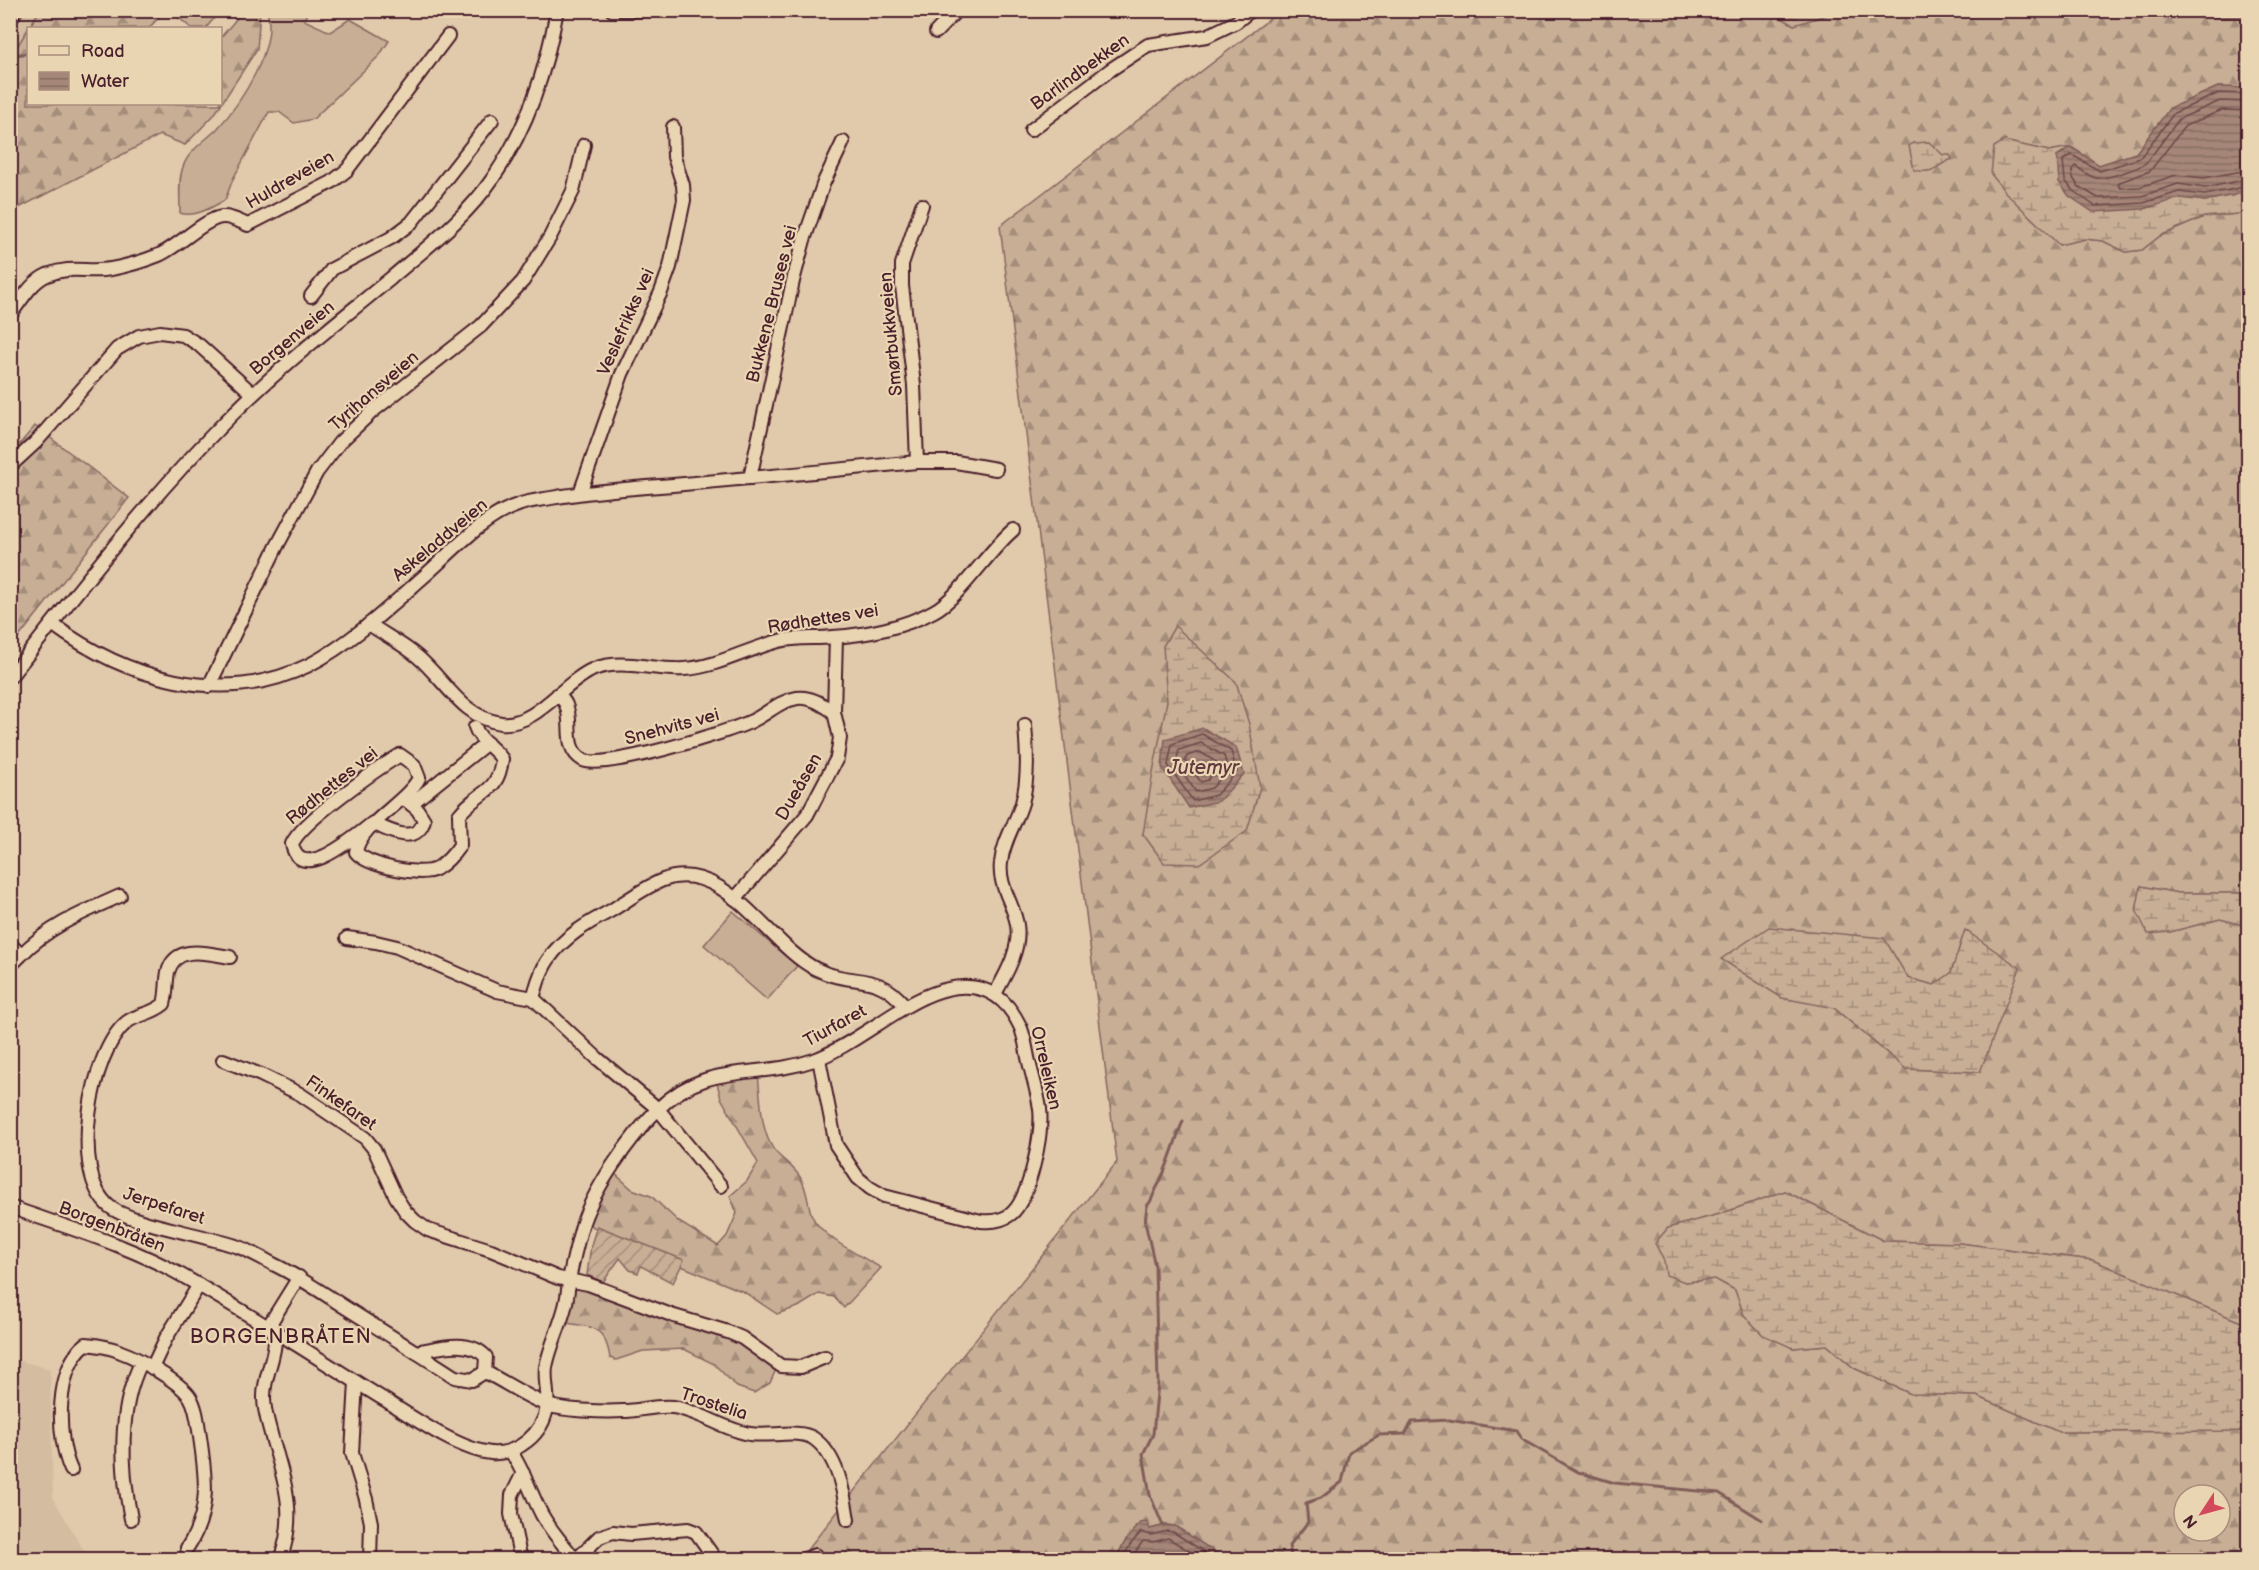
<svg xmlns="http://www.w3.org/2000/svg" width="2259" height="1570" viewBox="0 0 2259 1570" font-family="'Balsamiq Sans',sans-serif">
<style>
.built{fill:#d3bca0}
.grass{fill:#c7ae95;stroke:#886660;stroke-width:1.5}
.forest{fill:url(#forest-firs);stroke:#886660;stroke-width:1.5;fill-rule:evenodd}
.wetland{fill:url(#wetland-marsh);stroke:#886660;stroke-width:1.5}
.garden{fill:url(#garden-furrows);stroke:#886660;stroke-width:1.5}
.water{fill:url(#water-rules);stroke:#815d59;stroke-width:1.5}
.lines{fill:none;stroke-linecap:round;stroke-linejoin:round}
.shore{stroke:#6e484a;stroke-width:1.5}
.stream{stroke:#815d59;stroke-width:3}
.minor-casing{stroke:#4a1f2b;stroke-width:16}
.minor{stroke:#ead5b3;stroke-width:12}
.rail-casing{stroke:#4a1f2b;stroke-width:5}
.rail{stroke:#ead5b3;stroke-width:3;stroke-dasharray:9;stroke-linecap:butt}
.labels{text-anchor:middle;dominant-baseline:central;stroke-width:4.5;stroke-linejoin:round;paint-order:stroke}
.street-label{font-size:18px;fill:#4a1f2b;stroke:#ead5b3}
.water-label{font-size:20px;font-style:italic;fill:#61393e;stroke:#ead5b3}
.neighbourhood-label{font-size:20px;letter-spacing:1.5px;fill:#4a1f2b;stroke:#ead5b3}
</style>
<defs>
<pattern id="forest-firs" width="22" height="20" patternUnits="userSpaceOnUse" patternTransform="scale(1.5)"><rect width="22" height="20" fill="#c7ae95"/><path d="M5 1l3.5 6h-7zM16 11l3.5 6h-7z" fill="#a48d7a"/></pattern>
<pattern id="wetland-marsh" width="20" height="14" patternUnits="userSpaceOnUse" patternTransform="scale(1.5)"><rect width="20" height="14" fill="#c7ae95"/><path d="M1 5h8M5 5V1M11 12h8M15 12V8" fill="none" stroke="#a48d7a"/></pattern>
<pattern id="garden-furrows" width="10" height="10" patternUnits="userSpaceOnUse" patternTransform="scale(1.5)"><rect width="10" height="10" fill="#c7ae95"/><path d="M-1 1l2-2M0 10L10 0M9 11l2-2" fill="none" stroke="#a48d7a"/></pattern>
<pattern id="water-rules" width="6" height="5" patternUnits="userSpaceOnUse" patternTransform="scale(1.5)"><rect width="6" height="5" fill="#a58678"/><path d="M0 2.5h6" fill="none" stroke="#886d63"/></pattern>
</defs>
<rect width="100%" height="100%" fill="#e0caab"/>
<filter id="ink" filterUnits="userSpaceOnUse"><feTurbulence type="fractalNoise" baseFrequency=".0167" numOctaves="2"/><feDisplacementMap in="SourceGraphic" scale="12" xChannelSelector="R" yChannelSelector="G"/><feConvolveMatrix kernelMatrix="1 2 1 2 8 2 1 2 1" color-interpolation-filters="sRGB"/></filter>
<g filter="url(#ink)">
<g class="built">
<path d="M11 10 40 11 11 56 10 11Z"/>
<path d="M10 1358 50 1369 53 1498 89 1559H11Z"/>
</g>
<g class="grass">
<path d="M171 11H220L206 28H191Z"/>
<path d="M267 11H308L304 20 330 32 350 19 389 41 379 56 313 119 294 123 279 112H269L233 179 225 200C213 207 194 218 180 213 180 198 178 180 183 167 188 151 206 140 217 129 241 103 278 47 267 11Z"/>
<path d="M733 911 797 966 767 1000 704 945Z"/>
</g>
<g class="forest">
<path d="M40 10 165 11 149 28H28V104H220L221 37 243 11H260L257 49 214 115 185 145 160 135 11 212V56Z"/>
<path d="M1775 10 1780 17 1794 25 1840 10H2193L2195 13 2221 17 2248 16V88L2218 87 2170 108 2136 153 2099 165 2071 147 2049 151 2004 141 2059 245 2085 239 2103 241 2126 252 2142 250 2160 236 2204 217 2248 213V897L2241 893H2178L2141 886 2170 932 2220 919 2248 926V1325L2092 1260 1959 1243 1884 1241 1785 1191 1720 1214 1668 1228 1656 1243 1664 1261 1685 1282 1715 1279 1735 1290 1744 1315 1793 1348 1827 1345 1854 1368 1911 1394 1977 1396 2059 1432 2248 1431V1559L1226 1560 1175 1526 1166 1525 1150 1529 1147 1523H1140L1125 1542 1115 1559 799 1560 1117 1162 1000 226 1280 11ZM1965 930 1980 1072 1906 1069 1834 1008 1908 978 1934 985 1951 974ZM2184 1495H2220V1531H2184Z"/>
<path d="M35 426 129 498 11 647V454Z"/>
<path d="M758 1075C761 1097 760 1127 772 1147 778 1158 791 1163 800 1177 808 1190 807 1203 812 1216 821 1237 861 1256 881 1268L844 1308 834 1297 819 1294 798 1307 777 1314 744 1292 614 1238 588 1224 592 1212 614 1173 632 1189 651 1196 679 1222 718 1246 727 1236 737 1213 730 1196 747 1181 758 1163 721 1098 716 1080Z"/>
<path d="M582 1285 737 1339 777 1367 770 1383 754 1393 737 1387 714 1364 684 1349 643 1351 616 1360 610 1358C605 1326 593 1327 565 1323L574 1290Z"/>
</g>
<g class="wetland">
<path d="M1775 11H1840L1794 25 1780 17Z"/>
<path d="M2193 11H2248V16L2221 17 2195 13Z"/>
<path d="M2004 141 2049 151 2071 147 2057 156 2144 209 2180 197 2205 201 2248 192V213L2204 217 2160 236 2142 250 2126 252 2103 241 2085 239 2059 245 2006 193 1991 174 1994 147Z"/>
<path d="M1929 142 1943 155H1950L1952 159C1936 165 1935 175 1914 170L1909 146 1913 143Z"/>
<path d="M1175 626 1236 682 1249 724 1260 787 1247 831 1199 864 1164 863 1143 834 1153 772 1167 701 1163 646Z"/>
<path d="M2141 886 2178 893H2241L2248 897V926L2220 919 2170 932 2148 934 2136 910Z"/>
<path d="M1769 927 1884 938 1908 978 1934 985 1951 973 1965 930 2020 968 1980 1072 1906 1069 1834 1008 1782 998 1721 959Z"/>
<path d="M1785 1191 1884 1241 1959 1243 2092 1260 2248 1325V1431L2059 1432 1977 1396 1911 1394 1854 1368 1827 1345 1793 1348 1763 1335 1744 1315 1735 1290 1715 1279 1685 1282 1666 1275 1664 1261 1655 1243 1668 1228 1720 1214Z"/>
</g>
<path class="garden" d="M597 1226 684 1260 673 1283 641 1266 638 1273 630 1270 620 1258 603 1282 587 1275 591 1245Z"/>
<g class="water">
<path d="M2218 87 2248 88V192L2205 201 2180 198 2144 209 2093 212 2069 196 2059 182 2057 156 2071 147 2099 165 2136 153 2170 108Z"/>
<path d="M1203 728 1236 747 1244 774 1219 801 1189 808 1162 767 1165 739Z"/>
<path d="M1147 1522 1150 1529 1166 1525 1175 1526 1226 1559H1115L1125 1542 1140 1523Z"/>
</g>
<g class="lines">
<g class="shore">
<path d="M2248 94 2219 93 2174 113 2140 158 2100 171 2072 155 2063 160 2065 180 2073 191 2095 206 2143 203 2179 192 2205 195 2248 186"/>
<path d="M2248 102 2220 101 2179 119 2147 162C2140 168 2105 180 2096 178 2089 177 2082 170 2075 166L2072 169 2073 178 2078 186 2098 198 2142 196 2178 184 2205 188 2248 179"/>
<path d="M2248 111 2222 110 2185 126 2150 171 2120 182 2118 185 2121 188 2140 187 2176 175 2204 178 2248 170"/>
<path d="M1202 734 1231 751 1237 772 1216 795 1193 801 1168 765 1172 744Z"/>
<path d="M1201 743 1224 756 1228 770 1212 788 1196 792 1176 763 1179 750Z"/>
<path d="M1200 752 1216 762 1218 767 1208 780 1201 782 1185 761 1187 756Z"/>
<path d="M1122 1560 1130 1545 1141 1532 1151 1535 1167 1531 1173 1532 1217 1560"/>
<path d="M1130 1560 1143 1541 1153 1542 1168 1538 1204 1560"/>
</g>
<g class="stream">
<path d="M10 58 15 55 28 53"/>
<path d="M1163 1526 1150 1495 1143 1454 1153 1434 1158 1383 1155 1266 1145 1222 1147 1206C1153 1200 1152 1196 1156 1189 1168 1168 1174 1143 1183 1121"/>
<path d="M1292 1560 1289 1546 1308 1522 1306 1503 1321 1498 1342 1482 1349 1452 1379 1435 1405 1434 1412 1422 1449 1420 1516 1431 1521 1439 1578 1472 1615 1483 1719 1493 1762 1520"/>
</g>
<defs>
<g id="minor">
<path d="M612 10H648"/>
<path d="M936 32 957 10"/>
<path d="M1031 130 1110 70 1148 45 1207 36 1236 22 1251 10"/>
<path d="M311 296 332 269 391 238 411 223 492 120"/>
<path d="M10 315C21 301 31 282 47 275 72 265 87 273 111 269 127 266 144 261 159 255 178 247 204 219 222 217 231 216 240 222 248 225L332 182 347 170 448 36"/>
<path d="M917 462 914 385 902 286V264L922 205"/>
<path d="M10 466 36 442 117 349 139 336 160 332 183 335 199 345 253 394"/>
<path d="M750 478 793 281 804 240 824 182 843 142"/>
<path d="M580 493 622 374 661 292 670 267 684 200 683 185 674 157 673 127"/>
<path d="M52 624C125 678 222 708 309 665 351 643 386 610 421 579 449 555 483 516 518 505 528 501 540 500 551 498 591 491 632 488 673 485 754 478 836 470 917 462H956L996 469"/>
<path d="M369 624C385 635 403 644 418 657 445 680 463 718 501 723 536 727 563 682 594 669 623 658 654 671 684 669 717 667 747 649 779 641 796 637 816 639 833 637 866 635 905 627 934 611 960 597 988 551 1013 530"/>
<path d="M10 677C78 591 146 502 223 424 274 371 333 326 390 279 426 248 466 218 493 178 528 127 546 71 557 10"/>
<path d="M209 686 277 546 317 472 340 442 373 411 481 326 523 281 550 237 573 191 584 145"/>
<path d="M558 694C560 697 565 701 566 705 574 723 562 748 583 760 601 771 729 732 752 721 767 714 779 701 797 698 811 696 823 705 834 712"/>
<path d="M411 804 487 743"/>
<path d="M373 823C356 835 300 886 292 844 301 822 377 769 400 755L414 765 419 778C406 803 359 825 356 852 367 866 421 877 436 869 446 863 454 854 460 845L459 815C478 790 498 795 502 759 493 747 479 740 475 727"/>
<path d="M373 823C389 831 417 846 424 820L417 809 406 800"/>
<path d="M735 899 807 815 837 758 840 738 834 712 836 637"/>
<path d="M347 938 376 942 397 947 497 991 533 998 597 1058 658 1109 721 1186"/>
<path d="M10 944 21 955C49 926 84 912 120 896"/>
<path d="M230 957C209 954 176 943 168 972 166 982 167 994 164 1004 151 1015 137 1014 127 1022 90 1052 69 1175 110 1207 120 1215 136 1219 148 1223 177 1231 207 1237 236 1246 249 1250 261 1258 273 1264 298 1276 320 1291 343 1306 381 1330 418 1353 455 1377L472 1380 485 1372C505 1382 525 1396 545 1404 560 1411 606 1412 623 1411 640 1411 655 1405 673 1407 700 1411 724 1430 750 1434 769 1437 799 1429 813 1438 838 1455 844 1493 848 1520"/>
<path d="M10 966 21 955"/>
<path d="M995 994C1006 974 1021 949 1017 925 1014 904 998 886 1001 863 1003 841 1016 823 1022 803 1029 777 1027 751 1025 725"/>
<path d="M533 998C537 985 540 971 548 960 563 937 588 923 612 910 628 900 645 887 663 880 725 857 768 945 816 969 851 987 877 970 905 1006"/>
<path d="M223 1060 261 1075 300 1094 365 1138 374 1149 396 1197 405 1211 415 1221 428 1230 491 1250 558 1278 588 1284 674 1316 728 1332 742 1338 781 1366 801 1367 825 1357"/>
<path d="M10 1207C68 1228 128 1245 181 1275 250 1314 317 1358 385 1400 412 1417 459 1450 491 1453 517 1455 543 1434 547 1407 549 1394 544 1381 546 1367 550 1346 560 1327 565 1307 568 1296 568 1286 570 1275 573 1260 577 1244 581 1229 592 1190 630 1137 658 1109 708 1060 756 1080 814 1060 838 1052 874 1026 897 1012 939 985 991 968 1019 1024 1025 1035 1026 1050 1029 1062 1033 1078 1038 1094 1040 1109 1043 1133 1030 1198 1011 1214 1002 1221 991 1222 981 1221L884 1196 870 1188 858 1178 836 1145 819 1059"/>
<path d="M416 1352C438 1348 469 1338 486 1357L485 1372"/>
<path d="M152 1368 166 1338 199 1285"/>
<path d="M356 1382 352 1453 366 1499 371 1523 370 1560"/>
<path d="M511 1452C524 1471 531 1494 542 1515 551 1531 564 1546 576 1560L599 1537 613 1532 631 1534 688 1529 696 1532 716 1560"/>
<path d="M71 1470C56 1438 55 1367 86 1344 97 1345 110 1347 121 1352 138 1358 180 1382 190 1397 197 1408 198 1425 200 1437 206 1478 211 1512 187 1548"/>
<path d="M131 1519C121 1469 118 1409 141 1363"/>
<path d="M280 1560C297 1516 285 1481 272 1438 269 1425 264 1412 264 1398 263 1372 283 1348 271 1322L299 1277"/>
<path d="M521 1560 511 1514 512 1495 523 1473"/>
<path d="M802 1560 815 1555"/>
</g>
</defs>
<use href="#minor" class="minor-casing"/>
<use href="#minor" class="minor"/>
<defs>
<path id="rail" d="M10 30 23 10"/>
</defs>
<use href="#rail" class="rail-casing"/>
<use href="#rail" class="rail"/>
</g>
</g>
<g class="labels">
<g class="street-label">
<text transform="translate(1080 72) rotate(-36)">Barlindbekken</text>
<text transform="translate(290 180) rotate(-30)">Huldreveien</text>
<text transform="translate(772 304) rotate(-76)">Bukkene Bruses vei</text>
<text transform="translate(626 322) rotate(-66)">Veslefrikks vei</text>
<text transform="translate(891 334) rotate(-95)">Smørbukkveien</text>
<text transform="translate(292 338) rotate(-40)">Borgenveien</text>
<text transform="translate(374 391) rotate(-41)">Tyrihansveien</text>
<text transform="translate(440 540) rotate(-40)">Askeladdveien</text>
<text transform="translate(823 619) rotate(-9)">Rødhettes vei</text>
<text transform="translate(672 727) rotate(-15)">Snehvits vei</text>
<text transform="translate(332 786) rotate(-39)">Rødhettes vei</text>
<text transform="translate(799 787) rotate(-60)">Dueåsen</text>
<text transform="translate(835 1026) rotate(-29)">Tiurfaret</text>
<text transform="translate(1046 1068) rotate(77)">Orreleiken</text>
<text transform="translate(341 1103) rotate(35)">Finkefaret</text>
<text transform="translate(164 1206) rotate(18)">Jerpefaret</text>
<text transform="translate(112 1227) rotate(21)">Borgenbråten</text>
<text transform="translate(714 1404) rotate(18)">Trostelia</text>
</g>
<g class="water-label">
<text x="1203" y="768">Jutemyr</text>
</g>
<g class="neighbourhood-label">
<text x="281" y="1337">BORGENBRÅTEN</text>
</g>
</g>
<rect width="2259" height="1570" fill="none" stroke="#ead5b3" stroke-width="36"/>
<rect x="18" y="18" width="2223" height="1534" fill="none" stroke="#4a1f2b" stroke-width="2" filter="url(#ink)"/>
<rect x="27" y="27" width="195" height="78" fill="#ead5b3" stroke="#aa8c7d" stroke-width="1.5"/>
<rect x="39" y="46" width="30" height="9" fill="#ead5b3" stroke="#aa8c7d" stroke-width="1.5"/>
<text x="81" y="57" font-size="18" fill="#4a1f2b">Road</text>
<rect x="39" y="72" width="30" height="18" fill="url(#water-rules)" stroke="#aa8c7d" stroke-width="1.5"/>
<text x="81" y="87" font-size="18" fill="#4a1f2b">Water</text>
<g transform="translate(2202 1513) rotate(234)"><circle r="28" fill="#ead5b3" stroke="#aa8c7d" stroke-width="1.5"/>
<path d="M0-4.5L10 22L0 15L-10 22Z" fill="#d1495b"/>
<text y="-9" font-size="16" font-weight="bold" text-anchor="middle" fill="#4a1f2b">N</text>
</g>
</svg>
